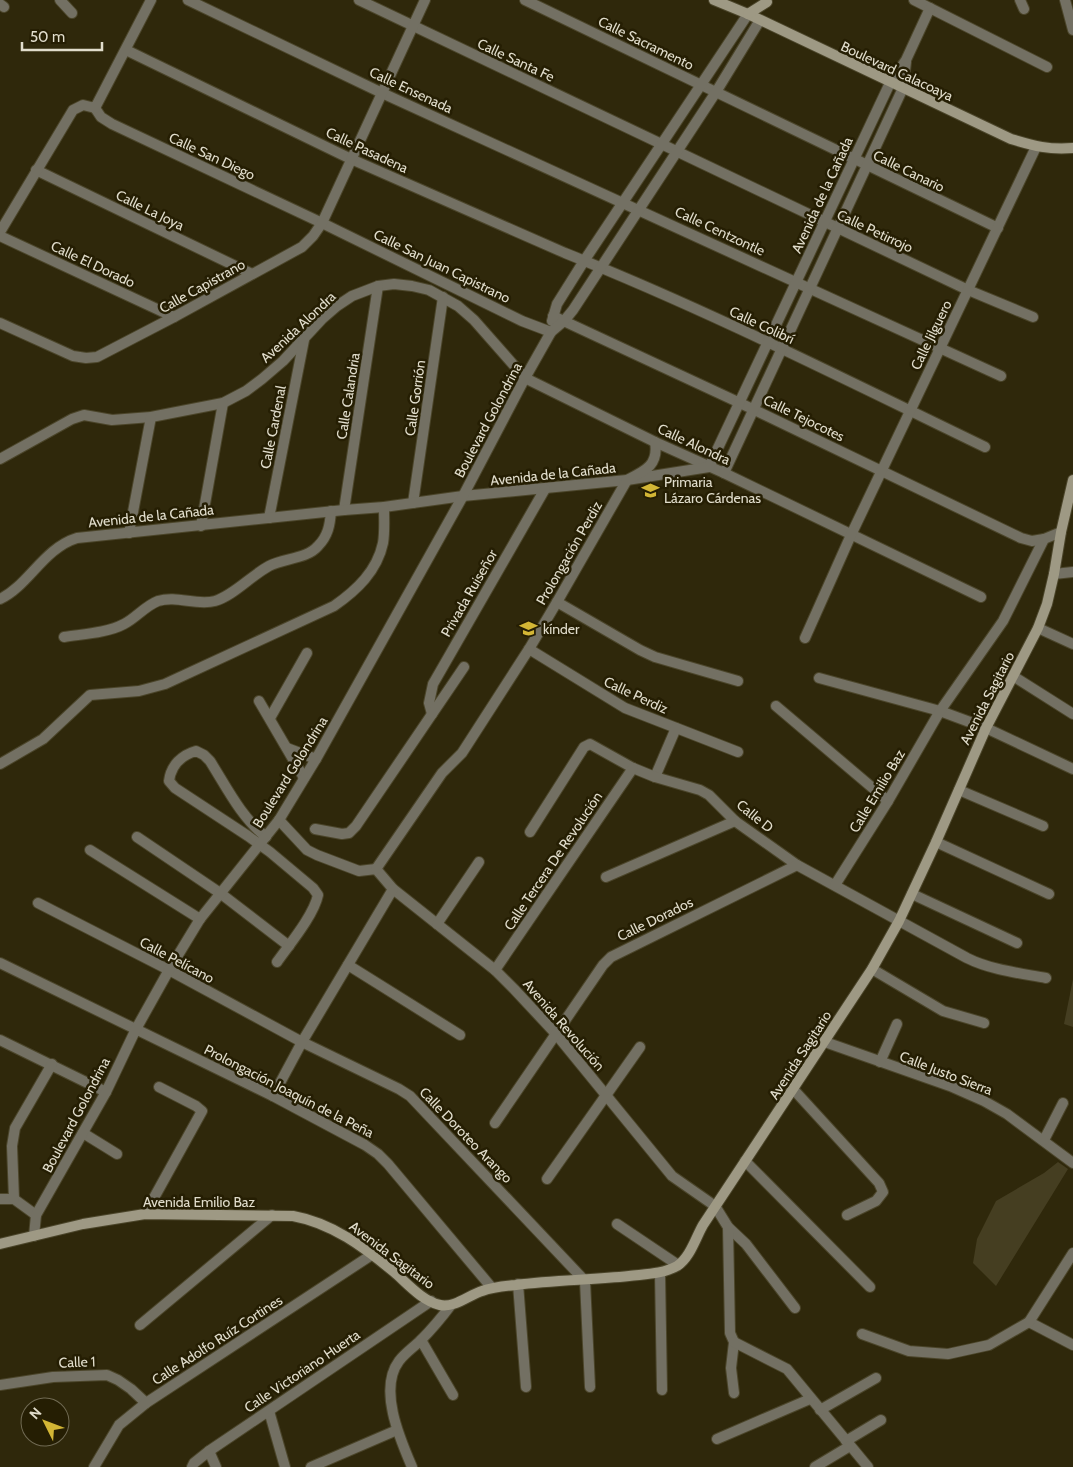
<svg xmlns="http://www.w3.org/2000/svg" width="1073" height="1467" viewBox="0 0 1073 1467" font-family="Cabin,sans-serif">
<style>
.green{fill:#453e21}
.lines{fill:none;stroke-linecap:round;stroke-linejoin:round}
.street-casing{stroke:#4b452a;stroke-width:12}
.secondary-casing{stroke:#4b452a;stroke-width:12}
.street{stroke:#737063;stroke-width:10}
.secondary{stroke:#9e9984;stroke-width:10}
.labels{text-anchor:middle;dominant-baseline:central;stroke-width:5;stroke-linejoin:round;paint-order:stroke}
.street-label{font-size:14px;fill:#e1ddcc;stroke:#251e03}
.poi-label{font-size:14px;fill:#e1ddcc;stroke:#251e03;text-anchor:start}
</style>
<rect width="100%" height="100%" fill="#2f280b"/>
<g class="green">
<path d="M1073 979V1027L1064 1024Z"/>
<path d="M1058 1162 1068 1169 996 1286 973 1263 977 1239 996 1201 1044 1173Z"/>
</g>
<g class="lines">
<defs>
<g id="street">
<path d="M60 0 72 13"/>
<path d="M188 0 382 93 1001 376"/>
<path d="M359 0 968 290 1033 317"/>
<path d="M525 0 998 228"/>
<path d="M914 0 1047 67"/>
<path d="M1020 0 1024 9"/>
<path d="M1065 0 1073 30"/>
<path d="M0 4 4 7"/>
<path d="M126 50 351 159 565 253C708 310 846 380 985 447"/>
<path d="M95 108 101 117 112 124 322 223 522 321 551 332"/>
<path d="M36 170 252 274"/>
<path d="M0 232 73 110 83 105 95 108 151 0"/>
<path d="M0 236 174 317"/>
<path d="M553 316 740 403 1021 538 1032 541 1044 539"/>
<path d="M552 321 557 304 584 261 748 14"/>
<path d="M0 323 73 356 86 358 97 357 174 317 302 247 313 236 322 223 425 0"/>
<path d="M0 459 72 419 84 415 112 420 151 417 223 403 246 391 262 379 283 361 322 319 337 306 352 296 378 286 394 284 412 286 429 290 458 306 474 320 525 378 655 442 724 473 981 597"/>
<path d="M724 473 903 88 906 62"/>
<path d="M413 503 443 297"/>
<path d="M344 510 378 286"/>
<path d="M269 518 304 340"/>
<path d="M201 526 223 403"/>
<path d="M129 533 151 417"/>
<path d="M1054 574 1073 572"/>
<path d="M0 599C28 586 44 548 77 538L344 510 384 507 463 496 627 480 709 467 890 83 906 60 930 8"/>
<path d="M557 602 640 650 655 657 738 681"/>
<path d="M1038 628 1073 644"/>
<path d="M64 637C83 634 107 633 124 624 136 618 145 606 158 601 177 595 196 606 215 601 233 596 252 575 269 566 284 558 307 559 318 546 328 536 330 525 331 511"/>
<path d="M805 638 851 535 1036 147"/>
<path d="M529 649 625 708 738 752"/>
<path d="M1013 676 1073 714"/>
<path d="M819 678 940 711 986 728 1073 769"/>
<path d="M259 701 304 778"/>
<path d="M776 706 888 801"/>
<path d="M432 714 429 703 433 684 545 489"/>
<path d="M270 718 307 653"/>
<path d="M287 748 316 759"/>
<path d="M0 764 43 739 90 695 139 691 165 684 334 606C357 590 377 571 383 543 385 531 384 519 384 507"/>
<path d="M655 777 676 728"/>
<path d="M959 790 1043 826"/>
<path d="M279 820 307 850 317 855 359 871 376 869 393 889 495 970 514 989 556 1034 672 1176 715 1206 728 1227 746 1244 795 1308"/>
<path d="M315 829 342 834 349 833 356 826 464 667"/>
<path d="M530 832 584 747 590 744 633 768 655 777 700 790 709 795 735 821 797 865 967 958C991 970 1019 973 1046 978"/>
<path d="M137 837 220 893 289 946"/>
<path d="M266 837C241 817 227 788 210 761L204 755 196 751C182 755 171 765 169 781L175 788 248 836 270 852 313 888 318 895C314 915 289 945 277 962"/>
<path d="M936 842 1049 894"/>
<path d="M90 850 200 919"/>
<path d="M376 869 442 773 462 753 529 649 557 602 627 480C645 471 659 465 655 442"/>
<path d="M606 877 735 821"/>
<path d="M835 885 888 801 940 711 1003 621 1044 539 1061 532"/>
<path d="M912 894 1017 943"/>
<path d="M38 903 169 970 302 1042 399 1089 410 1096 585 1281 590 1387"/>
<path d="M437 924 479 862"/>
<path d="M0 963 273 1096 365 1145 378 1154 388 1164 492 1288"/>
<path d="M348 965 460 1035"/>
<path d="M872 969 943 1011 984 1023"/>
<path d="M495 970 633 768"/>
<path d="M0 1040 106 1092"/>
<path d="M825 1042 950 1086 984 1101 1007 1114 1073 1163"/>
<path d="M880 1062 897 1024"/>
<path d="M794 1090 879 1183 883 1192 876 1201 847 1215"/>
<path d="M273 1096 302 1042 393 889"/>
<path d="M495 1123 603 965 611 957 797 865"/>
<path d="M83 1133 117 1154"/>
<path d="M1044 1140 1063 1103"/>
<path d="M745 1161 870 1287"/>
<path d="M547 1179 640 1047"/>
<path d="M0 1199H14L36 1215"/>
<path d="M14 1199 12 1146 15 1128 52 1064"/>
<path d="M145 1214 202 1111 196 1106 159 1087"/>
<path d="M617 1224 678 1265"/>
<path d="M728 1227 730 1333 734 1342 731 1368 734 1393"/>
<path d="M34 1236 36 1215 106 1092 136 1029 169 970 200 919 279 820 316 759 463 496 525 378 551 332 564 321 573 310 716 92 760 20"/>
<path d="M660 1273 662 1390"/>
<path d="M518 1284 526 1387"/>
<path d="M1029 1322 1073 1345"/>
<path d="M140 1325 272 1215"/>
<path d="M862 1334 909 1351 948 1354 989 1345 1029 1322 1073 1253"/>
<path d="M421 1340 453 1395"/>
<path d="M734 1342 787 1369 868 1467"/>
<path d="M0 1385 53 1377 107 1375 118 1380 131 1389 146 1403"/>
<path d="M820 1410 876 1378"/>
<path d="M269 1411 285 1467"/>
<path d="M717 1439 810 1399"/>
<path d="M846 1441 881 1420"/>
<path d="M209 1451 216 1467"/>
<path d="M94 1467 119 1425 146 1403 373 1254"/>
<path d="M192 1467 194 1463 209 1451 431 1301"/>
<path d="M311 1467 397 1430"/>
<path d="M412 1467C400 1439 378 1389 399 1361 405 1353 414 1347 421 1340 432 1329 442 1317 451 1305"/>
<path d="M815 1467 850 1446"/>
</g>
<g id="secondary">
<path d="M714 0 748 14 1011 139C1034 146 1049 150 1073 148"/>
<path d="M748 14 767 2"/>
<path d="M0 1244 83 1224 145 1214 293 1216C332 1223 364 1247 394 1272 407 1283 422 1301 440 1305 455 1308 469 1295 482 1291 493 1287 504 1286 516 1285 553 1280 591 1280 629 1276 645 1274 663 1274 677 1266 690 1258 696 1237 703 1225L872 969 899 921 936 842 986 728 1038 628 1047 604 1054 574 1061 532 1073 480"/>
</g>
</defs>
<use href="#street" class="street-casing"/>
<use href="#secondary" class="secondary-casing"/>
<use href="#street" class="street"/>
<use href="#secondary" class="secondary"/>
</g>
<defs>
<symbol id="school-bare" viewBox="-9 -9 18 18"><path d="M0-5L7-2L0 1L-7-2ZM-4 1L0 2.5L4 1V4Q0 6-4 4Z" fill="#d3b635" stroke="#251e03" stroke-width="2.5" paint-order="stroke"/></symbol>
</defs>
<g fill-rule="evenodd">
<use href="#school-bare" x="638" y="478" width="25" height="25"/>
<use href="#school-bare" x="516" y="616" width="25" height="25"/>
</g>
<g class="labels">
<g class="street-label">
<text transform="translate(646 43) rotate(26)">Calle Sacramento</text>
<text transform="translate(516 60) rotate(25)">Calle Santa Fe</text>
<text transform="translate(897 71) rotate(25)">Boulevard Calacoaya</text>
<text transform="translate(411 90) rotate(25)">Calle Ensenada</text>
<text transform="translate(367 150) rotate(25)">Calle Pasadena</text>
<text transform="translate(212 156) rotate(25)">Calle San Diego</text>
<text transform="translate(909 171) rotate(26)">Calle Canario</text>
<text transform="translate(822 195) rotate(-65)">Avenida de la Cañada</text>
<text transform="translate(150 210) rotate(26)">Calle La Joya</text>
<text transform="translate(720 231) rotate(25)">Calle Centzontle</text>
<text transform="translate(875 231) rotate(25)">Calle Petirrojo</text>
<text transform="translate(93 264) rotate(25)">Calle El Dorado</text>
<text transform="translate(442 266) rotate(26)">Calle San Juan Capistrano</text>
<text transform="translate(202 286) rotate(-29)">Calle Capistrano</text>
<text transform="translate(762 325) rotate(25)">Calle Colibrí</text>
<text transform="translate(298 327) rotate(-43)">Avenida Alondra</text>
<text transform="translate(931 335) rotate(-64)">Calle Jilguero</text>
<text transform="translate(348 396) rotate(-81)">Calle Calandria</text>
<text transform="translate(415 398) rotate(-82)">Calle Gorrión</text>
<text transform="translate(804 418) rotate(26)">Calle Tejocotes</text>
<text transform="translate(488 420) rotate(-62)">Boulevard Golondrina</text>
<text transform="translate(273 427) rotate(-79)">Calle Cardenal</text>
<text transform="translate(694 444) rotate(25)">Calle Alondra</text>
<text transform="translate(553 474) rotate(-6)">Avenida de la Cañada</text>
<text transform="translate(151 516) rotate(-6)">Avenida de la Cañada</text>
<text transform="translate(569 553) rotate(-60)">Prolongación Perdiz</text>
<text transform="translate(469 593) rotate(-60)">Privada Ruiseñor</text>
<text transform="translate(636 695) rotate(25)">Calle Perdiz</text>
<text transform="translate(987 698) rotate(-63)">Avenida Sagitario</text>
<text transform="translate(290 772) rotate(-58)">Boulevard Golondrina</text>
<text transform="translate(877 791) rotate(-59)">Calle Emilio Baz</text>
<text transform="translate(755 816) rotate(39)">Calle D</text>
<text transform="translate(553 861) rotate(-56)">Calle Tercera De Revolución</text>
<text transform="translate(655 919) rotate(-26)">Calle Dorados</text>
<text transform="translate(177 960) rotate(28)">Calle Pelícano</text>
<text transform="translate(564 1025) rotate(49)">Avenida Revolución</text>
<text transform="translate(800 1055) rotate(-57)">Avenida Sagitario</text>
<text transform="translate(946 1073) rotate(21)">Calle Justo Sierra</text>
<text transform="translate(289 1091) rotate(27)">Prolongación Joaquín de la Peña</text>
<text transform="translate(76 1115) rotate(-62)">Boulevard Golondrina</text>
<text transform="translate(466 1135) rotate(46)">Calle Doroteo Arango</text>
<text x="199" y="1202">Avenida Emilio Baz</text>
<text transform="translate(392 1255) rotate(37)">Avenida Sagitario</text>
<text transform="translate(217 1340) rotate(-33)">Calle Adolfo Ruíz Cortines</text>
<text transform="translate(77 1362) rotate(-2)">Calle 1</text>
<text transform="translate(302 1371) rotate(-34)">Calle Victoriano Huerta</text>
</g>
<g class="poi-label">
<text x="664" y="482">Primaria<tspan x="664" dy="16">Lázaro Cárdenas</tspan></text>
<text x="543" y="629">kínder</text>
</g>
</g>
<g transform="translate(45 1422) rotate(312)"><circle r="24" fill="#251e03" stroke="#706a53"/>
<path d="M0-4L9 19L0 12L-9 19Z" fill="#d3b635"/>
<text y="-8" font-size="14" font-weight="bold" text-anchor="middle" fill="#e1ddcc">N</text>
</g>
<path d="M22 42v8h80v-8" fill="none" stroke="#e1ddcc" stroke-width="2.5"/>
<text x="30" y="42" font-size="15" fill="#e1ddcc" stroke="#251e03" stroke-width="4" paint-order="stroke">50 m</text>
</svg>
